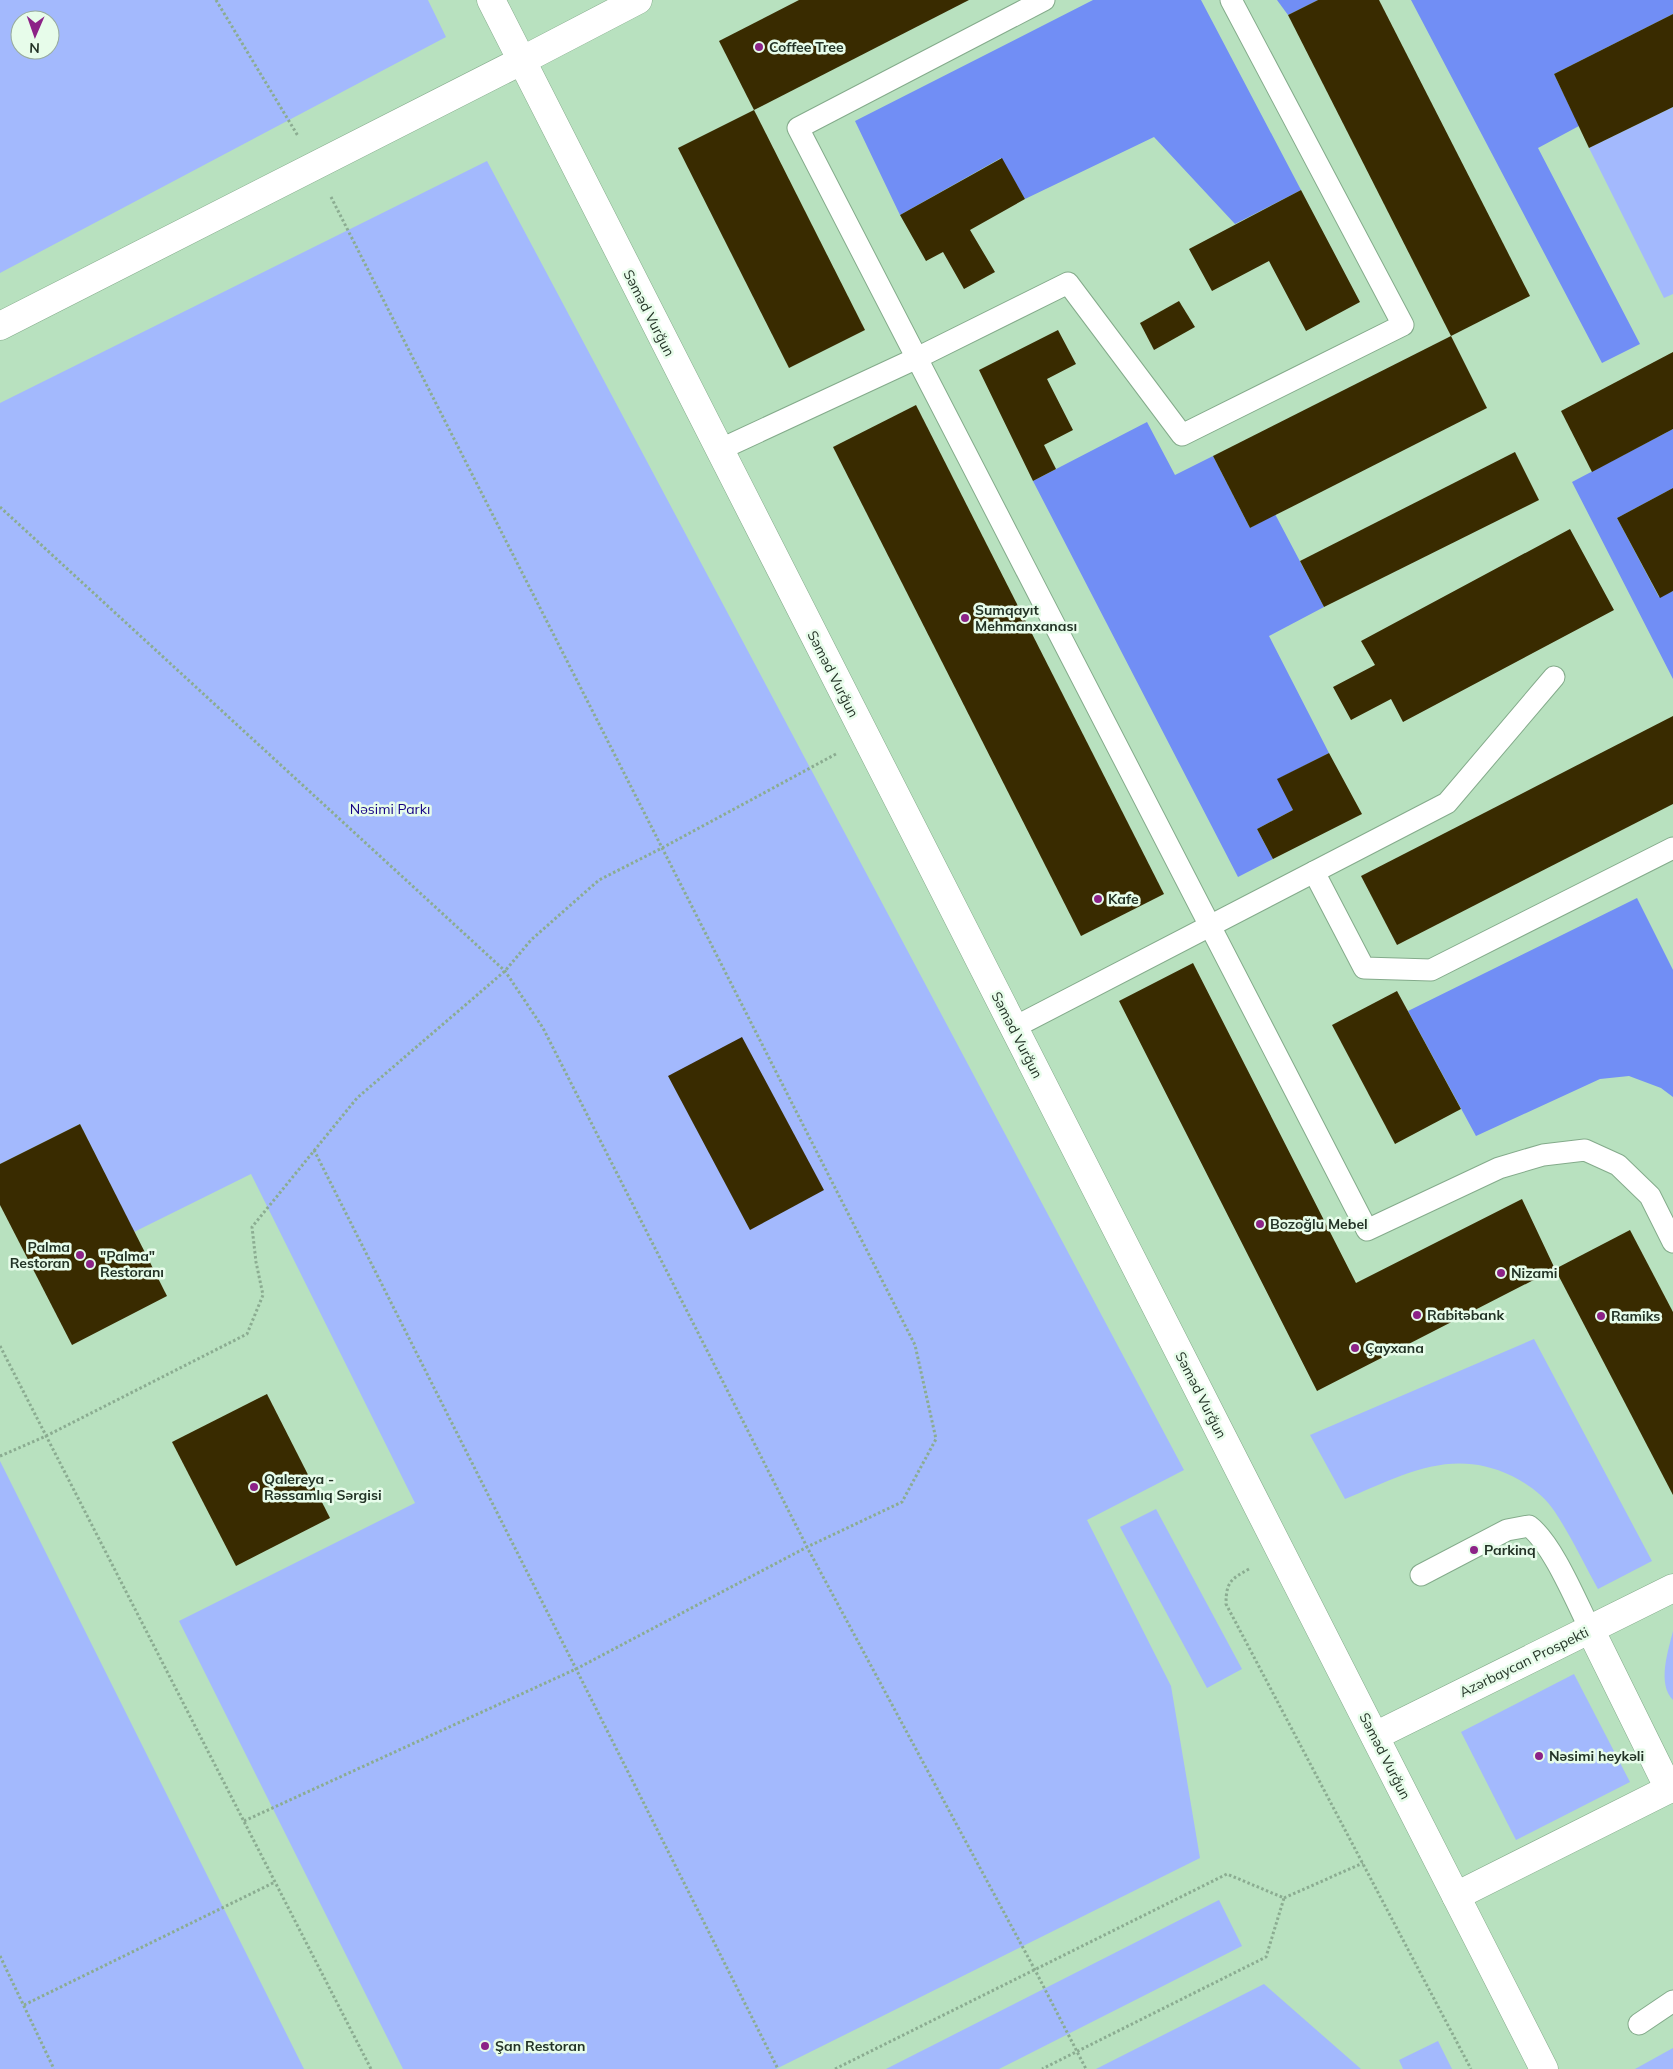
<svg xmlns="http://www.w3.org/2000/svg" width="1673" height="2069" viewBox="0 0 1673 2069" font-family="Mulish,sans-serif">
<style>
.green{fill:#a3b9fd;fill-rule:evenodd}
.forest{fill:#718ef5}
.building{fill:#392b00}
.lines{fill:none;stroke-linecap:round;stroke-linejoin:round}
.lane-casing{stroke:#84ab8b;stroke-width:23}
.street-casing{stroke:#84ab8b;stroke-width:29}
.secondary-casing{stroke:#84ab8b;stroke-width:29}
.path{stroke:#8bac91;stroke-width:3;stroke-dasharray:2.5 2.5;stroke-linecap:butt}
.lane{stroke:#fff;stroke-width:21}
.street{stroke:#fff;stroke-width:28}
.secondary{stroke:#fff;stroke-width:28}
.poi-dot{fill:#8c2287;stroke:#e7fcea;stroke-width:2}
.labels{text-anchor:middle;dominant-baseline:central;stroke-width:5;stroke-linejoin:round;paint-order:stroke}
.poi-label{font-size:14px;font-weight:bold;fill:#233326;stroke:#e7fcea;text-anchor:start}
.street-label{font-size:14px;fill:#233326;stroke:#e7fcea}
.park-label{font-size:14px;fill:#140183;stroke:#e7fcea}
</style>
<rect width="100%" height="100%" fill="#b8e1bf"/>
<g class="green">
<path d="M0 0H428L446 37 0 273ZM20 20H50V50H20Z"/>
<path d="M1673 107V294L1664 298 1589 148Z"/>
<path d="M487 161 1184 1470 1087 1520 1171 1686 1200 1858 776 2069H403L179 1621 415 1503 251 1174 134 1232 80 1124 0 1164V403Z"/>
<path d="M1534 1339 1652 1561 1598 1589C1584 1564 1571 1536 1555 1512 1545 1496 1528 1484 1512 1476 1451 1446 1401 1476 1345 1499L1310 1435Z"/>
<path d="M0 1461 304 2069H0Z"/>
<path d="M1156 1509 1242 1669 1207 1688 1120 1527Z"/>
<path d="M1673 1631V1700C1657 1684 1668 1651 1673 1631Z"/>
<path d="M1574 1674 1630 1782 1516 1840 1461 1732Z"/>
<path d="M1219 1900 1242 1946 999 2069H886Z"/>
<path d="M1264 1984 1361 2069H1096Z"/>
<path d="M1438 2041 1452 2069H1403L1399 2060Z"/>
<path d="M1673 2048V2069H1635Z"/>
</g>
<g class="forest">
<path d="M1093 0H1201L1301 190 1235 224 1154 137 1025 199 1001 158 900 215 855 121Z"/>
<path d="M1277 0H1318L1288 15Z"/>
<path d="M1411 0H1673V14L1554 74 1579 126 1538 148 1640 344 1602 363Z"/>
<path d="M1147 422 1175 475 1213 456 1250 528 1275 514 1324 607 1269 636 1329 753 1278 779 1293 810 1257 829 1273 859 1238 877 1033 481Z"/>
<path d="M1673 429V488L1617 518 1659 597 1673 591V679L1572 482Z"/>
<path d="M1637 898 1673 970V1097L1661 1088 1629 1076 1600 1079 1476 1136 1408 1011Z"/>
</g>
<g class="building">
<path d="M799 0H969L754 110 719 41Z"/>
<path d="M1318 0H1379L1530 296 1451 336 1288 15Z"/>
<path d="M1673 14V107L1589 148 1554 74Z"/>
<path d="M754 110 865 330 789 368 678 148Z"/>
<path d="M1002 158 1025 199 970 230 995 272 964 289 943 252 926 261 900 215Z"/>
<path d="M1301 190 1360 302 1306 331 1269 261 1212 291 1189 249Z"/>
<path d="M1179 301 1195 327 1154 350 1140 323Z"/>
<path d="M1058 330 1076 364 1047 379 1073 430 1044 445 1056 469 1033 481 979 370Z"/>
<path d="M1451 336 1487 408 1250 528 1213 456Z"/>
<path d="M1673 352V429L1592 472 1561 411Z"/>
<path d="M916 405 1164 894 1081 936 833 447Z"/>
<path d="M1515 452 1539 500 1324 607 1300 561Z"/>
<path d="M1673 488V591L1660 598 1617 518Z"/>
<path d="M1570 529 1614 610 1403 722 1391 699 1351 720 1333 687 1375 665 1361 641Z"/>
<path d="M1673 716V804L1397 945 1361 876Z"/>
<path d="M1329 753 1362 814 1273 859 1257 829 1293 810 1277 779Z"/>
<path d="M1193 963 1356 1283 1522 1199 1555 1269 1317 1391 1119 1001Z"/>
<path d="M1397 991 1461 1109 1395 1144 1332 1025Z"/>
<path d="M742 1037 824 1190 750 1230 668 1076Z"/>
<path d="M80 1124 167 1296 72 1345 0 1205V1164Z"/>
<path d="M1630 1230 1673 1312V1495L1555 1269Z"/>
<path d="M267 1394 330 1518 236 1566 172 1442Z"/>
</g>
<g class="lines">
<defs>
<g id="lane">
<path d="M1044 0 798 128 1367 1230 1499 1168 1543 1155 1585 1150 1618 1165 1650 1196 1673 1242"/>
<path d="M719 450 917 358 1068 283 1182 435 1403 325 1231 0"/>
<path d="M1314 872 1364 968 1431 970 1673 848"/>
<path d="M1013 1028 1447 803 1554 677"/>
<path d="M1421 1575 1507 1530 1529 1526C1552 1543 1576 1601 1590 1629"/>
<path d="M1639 2024 1673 2001"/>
</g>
<path id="street" d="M521 61 638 0"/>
<g id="secondary">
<path d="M491 0 1544 2069"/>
<path d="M0 326 521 61"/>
<path d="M1590 1629 1669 1789"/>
<path d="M1375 1736 1673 1588"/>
<path d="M1456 1896 1673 1787"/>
</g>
</defs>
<use href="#lane" class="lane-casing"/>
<use href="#street" class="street-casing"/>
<use href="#secondary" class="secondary-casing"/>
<g class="path">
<path d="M216 0 298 136"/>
<path d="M0 507 505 971 543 1028 807 1547 1035 1970 1086 2069"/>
<path d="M314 1150 778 2069"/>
<path d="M0 1346 371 2069"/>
<path d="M0 1456 46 1436 247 1334 263 1295 256 1262 252 1227 357 1098 505 971 531 940 599 880 662 848 836 754"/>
<path d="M1249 1569C1231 1579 1226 1582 1226 1604L1471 2069"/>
<path d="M244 1821 576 1669 807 1547 902 1502 936 1439 915 1345 331 197"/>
<path d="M1284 1898 1363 1863"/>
<path d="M0 1956 54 2069"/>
<path d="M24 2005 275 1882"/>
<path d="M835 2069 1227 1874 1284 1898 1266 1957 1042 2069"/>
</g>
<use href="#lane" class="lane"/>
<use href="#street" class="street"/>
<use href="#secondary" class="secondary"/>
</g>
<g class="poi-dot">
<circle cx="759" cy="47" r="5"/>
<circle cx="965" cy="618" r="5"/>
<circle cx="1098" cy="899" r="5"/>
<circle cx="1260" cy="1224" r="5"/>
<circle cx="80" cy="1255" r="5"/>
<circle cx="90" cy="1264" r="5"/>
<circle cx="1501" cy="1273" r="5"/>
<circle cx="1417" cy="1315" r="5"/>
<circle cx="1601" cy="1316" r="5"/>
<circle cx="1355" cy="1348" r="5"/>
<circle cx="254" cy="1487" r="5"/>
<circle cx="1474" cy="1550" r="5"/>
<circle cx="1539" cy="1756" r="5"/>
<circle cx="485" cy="2046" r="5"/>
</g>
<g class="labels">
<g class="poi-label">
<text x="769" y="47">Coffee Tree</text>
<text x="975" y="610">Sumqayıt<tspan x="975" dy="16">Mehmanxanası</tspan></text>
<text x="1108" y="899">Kafe</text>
<text x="1270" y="1224">Bozoğlu Mebel</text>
<text x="70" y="1247" text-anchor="end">Palma<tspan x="70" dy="16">Restoran</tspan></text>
<text x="100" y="1256">"Palma"<tspan x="100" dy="16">Restoranı</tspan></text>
<text x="1511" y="1273">Nizami</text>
<text x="1427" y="1315">Rabitəbank</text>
<text x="1611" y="1316">Ramiks</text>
<text x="1365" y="1348">Çayxana</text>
<text x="264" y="1479">Qalereya -<tspan x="264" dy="16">Rəssamlıq Sərgisi</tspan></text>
<text x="1484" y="1550">Parkinq</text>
<text x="1549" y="1756">Nəsimi heykəli</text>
<text x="495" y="2046">Şan Restoran</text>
</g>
<g class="street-label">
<text transform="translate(649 313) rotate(63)">Səməd Vurğun</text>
<text transform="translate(833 674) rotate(63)">Səməd Vurğun</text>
<text transform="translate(1017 1035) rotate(63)">Səməd Vurğun</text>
<text transform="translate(1201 1395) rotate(63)">Səməd Vurğun</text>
<text transform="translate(1524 1662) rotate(-26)">Azərbaycan Prospekti</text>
<text transform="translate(1385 1756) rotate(63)">Səməd Vurğun</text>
</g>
<g class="park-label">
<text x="390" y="809">Nəsimi Parkı</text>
</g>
</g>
<g transform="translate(35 35) rotate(182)"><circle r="24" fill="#e7fcea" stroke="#99ac9c"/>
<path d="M0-4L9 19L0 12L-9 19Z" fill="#8c2287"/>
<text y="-8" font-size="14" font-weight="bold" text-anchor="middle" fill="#233326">N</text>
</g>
</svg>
